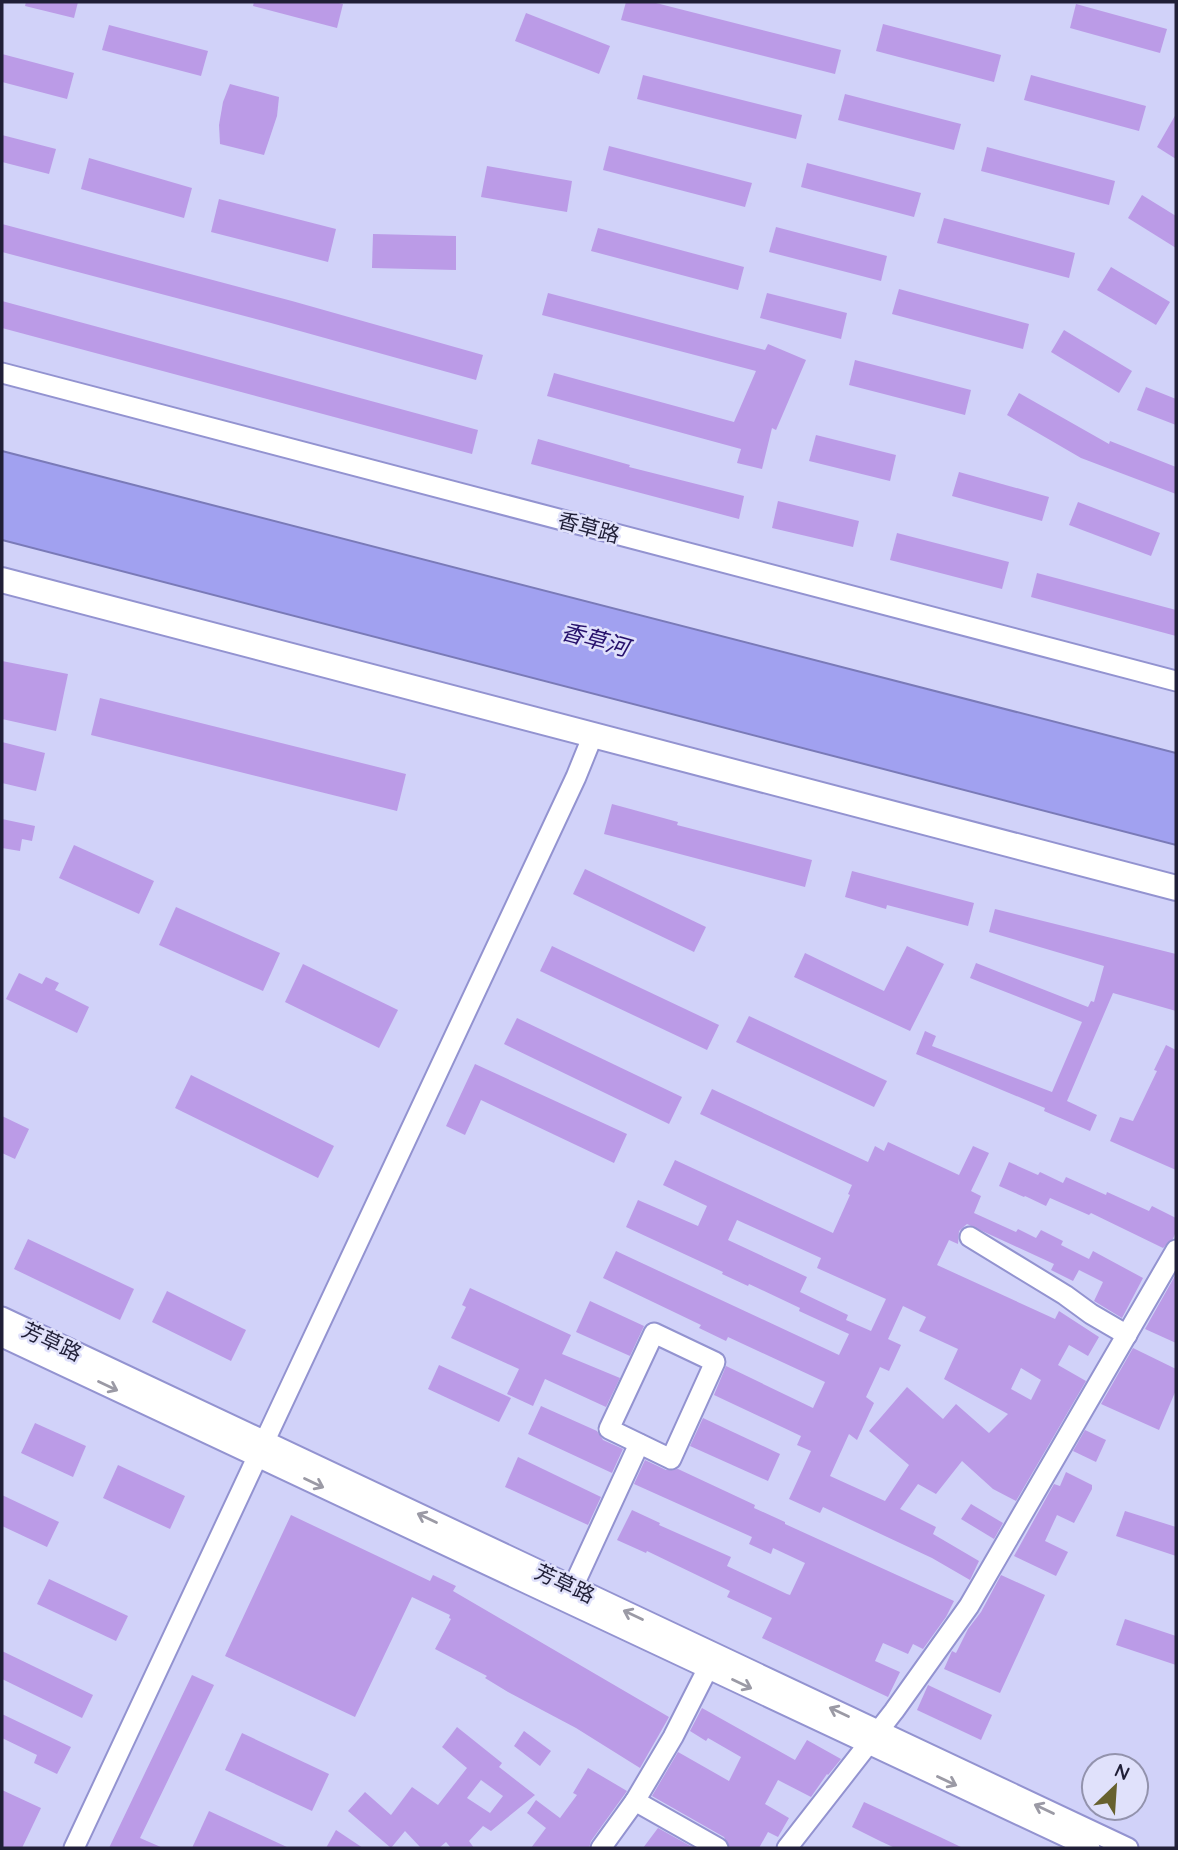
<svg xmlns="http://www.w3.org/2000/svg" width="1178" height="1850" viewBox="0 0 1178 1850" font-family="Quicksand,'Noto Sans SC',sans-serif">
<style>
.water{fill:#a1a1f0;stroke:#7a7ab8;stroke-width:2}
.building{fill:#bb9be7;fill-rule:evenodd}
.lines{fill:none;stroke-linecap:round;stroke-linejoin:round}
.minor-casing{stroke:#9393d0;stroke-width:23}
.major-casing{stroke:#9393d0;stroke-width:28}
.minor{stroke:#fff;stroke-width:19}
.major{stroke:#fff;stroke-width:24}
.oneway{stroke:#9b9aa5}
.labels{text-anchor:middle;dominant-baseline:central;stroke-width:5;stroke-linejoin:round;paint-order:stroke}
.street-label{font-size:21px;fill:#201f37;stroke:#e0e1fb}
.water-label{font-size:23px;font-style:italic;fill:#26106b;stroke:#e0e1fb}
</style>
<rect width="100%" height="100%" fill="#d1d2f9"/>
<path class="water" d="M2 451 1176 753V845L2 540Z"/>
<g class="building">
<path d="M26 2H78L74 18 25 6Z"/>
<path d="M254 2H335L343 4 337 28 253 6Z"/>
<path d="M626 2H652L841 50 835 74 621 20Z"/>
<path d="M1076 4 1167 29 1160 53 1070 28Z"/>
<path d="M526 13 610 46 599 74 515 41Z"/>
<path d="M883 24 1001 55 994 82 876 51Z"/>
<path d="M109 25 208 51 201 76 102 50Z"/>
<path d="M2 54 74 73 67 99 2 82Z"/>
<path d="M643 75 802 115 796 139 637 99Z"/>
<path d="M1031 75 1146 106 1139 131 1024 100Z"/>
<path d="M230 84 279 97 277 116 264 155 220 144 219 125 223 102Z"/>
<path d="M845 94 961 124 954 150 838 120Z"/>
<path d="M1176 114V159L1157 147Z"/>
<path d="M2 135 56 149 49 174 2 162Z"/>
<path d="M609 146 752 183 745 207 603 170Z"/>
<path d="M987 147 1115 181 1109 205 981 171Z"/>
<path d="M89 158 192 188 184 218 81 189Z"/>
<path d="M807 163 921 193 914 217 801 187Z"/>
<path d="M487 166 572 181 567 212 481 197Z"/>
<path d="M1142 195 1176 216V248L1128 218Z"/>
<path d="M219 199 336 229 328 262 211 232Z"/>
<path d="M944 218 1075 253 1069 278 937 243Z"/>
<path d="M2 224 292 301 483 355 476 380 271 323 2 252Z"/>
<path d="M776 227 887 256 881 281 769 252Z"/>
<path d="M598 228 744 267 738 290 591 251Z"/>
<path d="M373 234 456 236V270L372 268Z"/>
<path d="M1111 267 1170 302 1156 325 1097 290Z"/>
<path d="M899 289 1029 324 1023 349 892 314Z"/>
<path d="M548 293 765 350 768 344 806 360 776 430 772 428 762 469 737 463 741 449 547 396 554 373 734 422 756 371 542 315Z"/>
<path d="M767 293 847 313 841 339 760 318Z"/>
<path d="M2 301 478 430 472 454 2 328Z"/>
<path d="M1064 330 1132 371 1119 393 1051 352Z"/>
<path d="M855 360 971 390 965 415 849 385Z"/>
<path d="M1146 387 1176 399V425L1137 410Z"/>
<path d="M1019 393 1109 444 1110 441 1176 467V494L1081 458 1007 415Z"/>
<path d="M816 435 896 455 890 481 809 461Z"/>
<path d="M538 439 630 465 629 467 744 496 739 519 531 464Z"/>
<path d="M959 472 1049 497 1042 521 952 496Z"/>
<path d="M778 501 859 521 853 547 772 528Z"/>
<path d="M1078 502 1160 533 1151 556 1069 525Z"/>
<path d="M897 533 1009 562 1002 589 890 560Z"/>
<path d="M1037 573 1176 610V636L1031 597Z"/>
<path d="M2 661 68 674 56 731 2 719Z"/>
<path d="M100 698 406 774 397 811 91 735Z"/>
<path d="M2 742 45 753 36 791 2 783Z"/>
<path d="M612 804 678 822 677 825 812 860 805 887 604 834Z"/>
<path d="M2 819 35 826 32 841 22 839 20 851 2 848Z"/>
<path d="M74 845 154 881 139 914 59 878Z"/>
<path d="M585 869 706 927 694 952 573 894Z"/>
<path d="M852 871 974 903 968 926 887 905 886 909 845 897Z"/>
<path d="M176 907 280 953 263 991 159 945Z"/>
<path d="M995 909 1176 954V1011L1113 993 1067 1101 1097 1115 1090 1131 1044 1111 1045 1108 916 1054 925 1031 936 1036 932 1046 1052 1092 1082 1022 970 978 976 963 1088 1007 1091 1001 1094 1002 1104 966 989 932Z"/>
<path d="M552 946 719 1025 707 1050 540 971Z"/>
<path d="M907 946 944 964 910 1031 794 977 805 953 884 991Z"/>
<path d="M303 964 398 1010 379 1048 285 1002Z"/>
<path d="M19 973 42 984 46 977 59 983 55 990 89 1007 77 1033 6 999Z"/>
<path d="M749 1016 887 1081 874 1107 736 1042Z"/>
<path d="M517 1018 682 1097 669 1124 504 1044Z"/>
<path d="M1166 1045 1176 1050V1170L1110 1141 1120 1117 1133 1121 1157 1071 1154 1070Z"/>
<path d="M475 1064 627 1134 614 1163 481 1100 465 1135 446 1126Z"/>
<path d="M191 1075 334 1146 318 1178 175 1108Z"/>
<path d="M712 1089 868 1162 875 1146 884 1151 888 1142 959 1175 973 1146 989 1153 971 1191 981 1196 974 1213 1016 1232 1018 1229 1036 1238 1041 1230 1063 1241 1061 1245 1089 1259 1093 1251 1143 1278 1122 1318 1094 1301 1103 1282 1079 1270 1073 1281 1051 1270 1054 1264 967 1224 959 1231 958 1244 949 1240 937 1265 1055 1319 1059 1311 1099 1337 1088 1356 1069 1345 1058 1365 1086 1381 1016 1501 993 1489 962 1461 936 1494 918 1484 900 1509 936 1527 933 1534 979 1561 970 1580 932 1558 823 1507 820 1513 789 1499 811 1451 797 1445 801 1436 714 1395 726 1366 813 1408 825 1382 728 1337 726 1341 699 1328 701 1325 603 1278 616 1251 839 1355 849 1334 799 1311 800 1308 749 1284 748 1286 722 1274 723 1272 626 1227 638 1200 698 1226 707 1206 663 1185 675 1160 833 1233 850 1195 848 1194 852 1185 700 1114ZM737 1220 821 1258 817 1268 886 1299 871 1331 846 1320 848 1315 800 1292 807 1277 728 1240ZM903 1306 926 1317 919 1331 958 1349 944 1379 1008 1414 989 1433 956 1404 943 1419 907 1387 869 1431 909 1465 885 1501 830 1476 849 1434 857 1440 874 1403 866 1397 880 1367 889 1371 901 1345 888 1339ZM1021 1368 1041 1380 1031 1400 1011 1389Z"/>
<path d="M2 1116 29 1129 15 1159 2 1153Z"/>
<path d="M1009 1162 1038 1175 1040 1172 1063 1183 1066 1177 1106 1195 1107 1192 1149 1211 1152 1206 1176 1218V1231L1173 1239 1163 1248 1091 1213 1089 1215 1050 1198 1046 1206 1025 1196 1024 1197 999 1186Z"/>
<path d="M28 1239 134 1289 120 1320 14 1269Z"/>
<path d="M1176 1274V1343L1145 1329Z"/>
<path d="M470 1288 571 1335 562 1354 620 1378 606 1407 545 1379 533 1406 507 1394 519 1369 451 1338 466 1307 462 1305Z"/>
<path d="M167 1291 246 1330 231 1361 152 1322Z"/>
<path d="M590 1301 644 1326 630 1356 576 1332Z"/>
<path d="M1133 1348 1176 1369V1390L1159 1430 1101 1404Z"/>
<path d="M439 1365 511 1398 499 1422 428 1389Z"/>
<path d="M541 1406 597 1431 603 1440 623 1449 612 1473 528 1434Z"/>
<path d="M703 1418 780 1454 768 1481 690 1446Z"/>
<path d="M35 1423 86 1446 73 1477 21 1453Z"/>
<path d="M1085 1430 1106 1440 1096 1462 1073 1451Z"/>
<path d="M518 1457 601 1497 588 1525 505 1487Z"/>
<path d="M645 1460 666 1470 678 1469 755 1505 754 1508 785 1522V1524L954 1601 946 1617 923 1649 913 1644 908 1654 883 1643 875 1661 900 1672 888 1697 762 1638 772 1618 727 1597 730 1591 647 1551 646 1553 617 1540 632 1510 660 1523 659 1525 731 1557 727 1566 787 1594 790 1595 805 1563 773 1548 771 1554 749 1544 752 1537 634 1484Z"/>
<path d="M118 1465 185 1496 170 1529 103 1498Z"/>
<path d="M1066 1472 1092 1485V1489L1074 1523 1057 1515 1045 1541 1068 1552 1056 1576 1014 1556 1054 1484 1060 1486Z"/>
<path d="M2 1495 59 1522 47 1547 2 1526Z"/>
<path d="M971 1504 1003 1523 994 1539 961 1519Z"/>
<path d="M1125 1511 1176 1527V1556L1116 1536Z"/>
<path d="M291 1515 430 1581 433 1575 456 1586 453 1591 669 1717 640 1768 576 1728 508 1692 485 1678 487 1676 435 1649 451 1619 449 1618 450 1615 412 1597 355 1717 225 1656Z"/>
<path d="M1001 1575 1045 1595 1000 1693 944 1669 952 1651 956 1653 968 1629 981 1612Z"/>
<path d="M49 1579 128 1616 116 1641 37 1604Z"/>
<path d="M1125 1619 1176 1636V1665L1116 1645Z"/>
<path d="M2 1651 93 1695 82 1718 2 1679Z"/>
<path d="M192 1675 214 1685 140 1838 163 1848H109Z"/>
<path d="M928 1685 992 1715 981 1740 917 1710Z"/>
<path d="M702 1708 795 1760 807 1740 841 1759 828 1775 827 1774 811 1797 778 1780 765 1804 789 1818 778 1837 768 1832 759 1848H730L724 1837 652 1796 678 1752 729 1781 741 1757 708 1738 706 1741 690 1731Z"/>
<path d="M2 1714 71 1747 57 1774 34 1763 37 1755 2 1738Z"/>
<path d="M457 1727 502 1763 499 1767 535 1795 491 1831 483 1826 469 1841 474 1848H451L446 1842 439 1848H421L405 1831 391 1848 348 1811 365 1792 391 1815 412 1787 438 1805 467 1768 442 1747ZM481 1780 503 1796 490 1813 467 1798Z"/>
<path d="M524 1731 551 1751 540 1766 514 1746Z"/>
<path d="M242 1733 329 1774 312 1811 225 1770Z"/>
<path d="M588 1768 627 1791 591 1841 589 1848H531L546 1828 527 1813 536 1800 560 1818 577 1795 573 1793Z"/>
<path d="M2 1790 41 1808 22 1848H2Z"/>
<path d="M864 1802 940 1837 963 1848H895L880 1841 852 1827Z"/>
<path d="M209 1811 289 1848H192Z"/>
<path d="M658 1828 694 1848H643Z"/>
<path d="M336 1830 363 1848H326Z"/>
</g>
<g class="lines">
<defs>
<g id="minor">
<path d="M2 373 1176 681"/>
<path d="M970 1237 1065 1295 1091 1314 1127 1335"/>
<path d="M2 1317 1128 1848"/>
<path d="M654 1333 715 1362 671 1459 609 1429Z"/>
<path d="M2 1337 1090 1848"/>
<path d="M573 1587 639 1444"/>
<path d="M635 1801 673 1737 708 1668"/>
<path d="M74 1848 576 777 593 735"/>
<path d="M601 1848 635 1801 718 1848"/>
<path d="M787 1848 894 1711 969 1606 1176 1250"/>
</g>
<path id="major" d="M2 580 1176 888"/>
</defs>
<use href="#minor" class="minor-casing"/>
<use href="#major" class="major-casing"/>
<use href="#minor" class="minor"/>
<use href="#major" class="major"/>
</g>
<defs><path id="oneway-shaft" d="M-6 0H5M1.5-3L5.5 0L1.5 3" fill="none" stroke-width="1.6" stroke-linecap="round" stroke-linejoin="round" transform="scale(1.75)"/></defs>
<g class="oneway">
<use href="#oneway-shaft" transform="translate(108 1386) rotate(25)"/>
<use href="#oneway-shaft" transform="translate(314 1483) rotate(25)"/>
<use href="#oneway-shaft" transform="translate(427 1518) rotate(-155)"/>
<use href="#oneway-shaft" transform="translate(633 1615) rotate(-155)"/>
<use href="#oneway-shaft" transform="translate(742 1684) rotate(25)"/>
<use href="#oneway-shaft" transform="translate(839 1712) rotate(-155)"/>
<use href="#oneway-shaft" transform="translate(947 1781) rotate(25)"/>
<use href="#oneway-shaft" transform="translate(1044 1809) rotate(-155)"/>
</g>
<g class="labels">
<g class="street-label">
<text transform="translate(589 527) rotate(15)">香草路</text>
<text transform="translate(52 1341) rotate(25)">芳草路</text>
<text transform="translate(565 1583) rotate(25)">芳草路</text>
</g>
<g class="water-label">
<text transform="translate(595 639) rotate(15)">香草河</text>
</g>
</g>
<rect width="1178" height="1850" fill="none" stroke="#201f37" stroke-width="7"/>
<g transform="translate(1115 1787) rotate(25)"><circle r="33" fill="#e0e1fb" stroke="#9393ad" stroke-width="2"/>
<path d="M0-5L12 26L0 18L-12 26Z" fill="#67612e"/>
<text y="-10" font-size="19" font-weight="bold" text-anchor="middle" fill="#201f37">N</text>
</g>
</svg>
